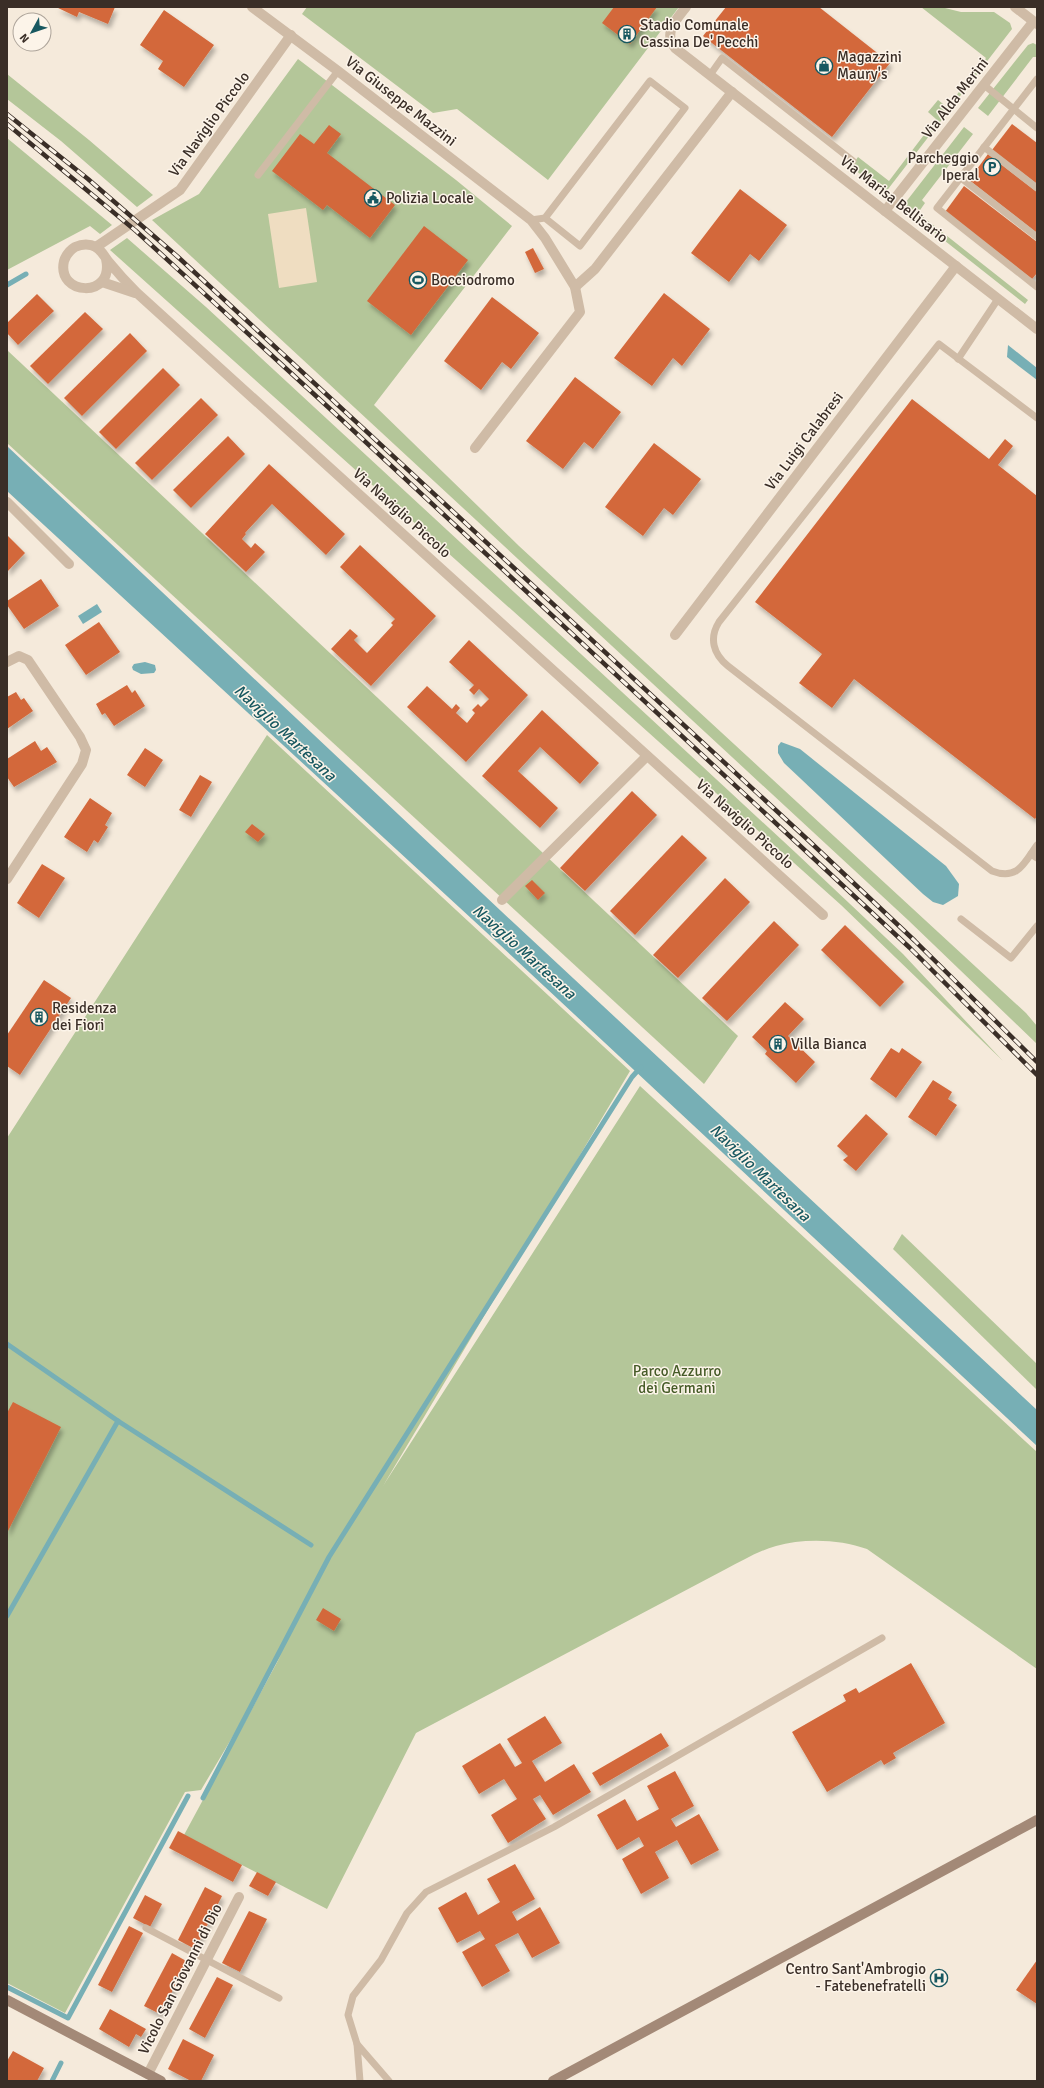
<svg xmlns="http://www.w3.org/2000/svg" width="1044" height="2088" viewBox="0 0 1044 2088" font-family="Signika,sans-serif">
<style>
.green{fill:#b4c699}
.plaza{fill:#efddc1}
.water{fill:#77afb5}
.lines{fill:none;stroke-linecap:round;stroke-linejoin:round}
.stream{stroke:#77afb5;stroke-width:5}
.building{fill:#d3683b;filter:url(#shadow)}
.lane{stroke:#cfbba6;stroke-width:7}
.street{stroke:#cfbba6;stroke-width:10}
.secondary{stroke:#a38977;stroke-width:10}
.rail-casing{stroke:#3a2e27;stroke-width:4.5}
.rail{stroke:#fcf4e9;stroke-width:3;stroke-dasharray:9;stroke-linecap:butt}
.labels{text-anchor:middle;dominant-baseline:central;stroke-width:3;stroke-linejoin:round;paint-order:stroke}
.poi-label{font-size:15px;fill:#3a2e27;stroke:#fcf4e9;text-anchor:start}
.street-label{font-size:15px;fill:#3a2e27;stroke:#fcf4e9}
.park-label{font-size:15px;fill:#465b28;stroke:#fcf4e9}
.water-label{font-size:16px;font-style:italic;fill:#185860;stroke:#fcf4e9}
</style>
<defs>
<filter id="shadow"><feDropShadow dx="2.5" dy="4.5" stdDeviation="2" flood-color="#0004"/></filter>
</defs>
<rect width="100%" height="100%" fill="#f5eadb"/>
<g class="green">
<path d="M307 7H679L548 180 457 109 433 113 302 14Z"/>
<path d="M921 7H941L961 12H994L1010 23 1012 29 885 193 851 167 858 157 889 181 936 119 928 112 938 100 947 107 986 58Z"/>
<path d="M1033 43 1037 45V57H1033L988 116 978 108 1028 45Z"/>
<path d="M298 59 456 180 512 226 374 405 519 546 1026 1013 1037 1026V1044L908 920 152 220 199 194Z"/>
<path d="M7 74 89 140 153 195 137 207 61 141 7 99Z"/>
<path d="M964 127 973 134 922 200 925 203 918 213 1028 300 1025 304 902 207Z"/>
<path d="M7 138 112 225 100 234 90 226 7 270Z"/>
<path d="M127 238 206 307 796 853 903 954 1003 1061 841 905 110 250Z"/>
<path d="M7 350 738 1036 704 1084 7 443Z"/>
<path d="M267 735 630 1071 383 1486 640 1086 1037 1452V1669L867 1549C840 1539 803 1538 776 1546 758 1551 742 1561 726 1569L416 1733 327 1909 184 1835 281 1655 201 1790 185 1792 65 2013 7 1983V1138Z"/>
<path d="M902 1234 1037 1364V1390L893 1249Z"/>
</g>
<path class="plaza" d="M306 208 317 282 279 288 268 214Z"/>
<g class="water">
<path d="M1008 345 1037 368V380L1007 357Z"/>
<path d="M7 446 501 911 1037 1410V1446L485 931 7 491Z"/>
<path d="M97 604 102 612 83 624 78 616Z"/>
<path d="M145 662 155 665 156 670 154 673 141 674 133 670 132 667 134 664Z"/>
<path d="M781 742 800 749 946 866 959 884 958 896 943 905 933 902 923 894 784 763 778 753V746Z"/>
</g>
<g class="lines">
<g class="stream">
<path d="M7 285 26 274"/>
<path d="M7 1344 118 1421 311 1545"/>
<path d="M7 1616 118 1421"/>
<path d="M203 1798 329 1557 632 1077 641 1067"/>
<path d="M7 1987 68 2018 188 1796"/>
<path d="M52 2081 61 2063"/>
</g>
</g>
<g class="building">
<path d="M56 7H115L108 24 79 12 77 17Z"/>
<path d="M614 7H657L630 44 602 23Z"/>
<path d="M726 7H819L890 63 832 137 703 36Z"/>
<path d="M164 10 214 45 184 87 158 69 163 61 140 45Z"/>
<path d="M1012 124 1037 143V184L992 150Z"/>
<path d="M329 125 341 134 327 153 395 205 370 238 327 205 323 210 272 171 300 134 314 144Z"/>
<path d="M988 154 1037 192V233L969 180Z"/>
<path d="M964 186 1037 242V273L1032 279 945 212Z"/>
<path d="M740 189 787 225 759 261 750 254 729 282 691 253Z"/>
<path d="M424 226 468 260 411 335 367 301Z"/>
<path d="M533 248 544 269 535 273 525 252Z"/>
<path d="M664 293 710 329 682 366 673 358 652 386 614 358Z"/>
<path d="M37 294 54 311 18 345 7 333V323Z"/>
<path d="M492 297 539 333 511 369 502 362 481 390 444 361Z"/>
<path d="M85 312 103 329 48 384 30 366Z"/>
<path d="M130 333 147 351 82 416 64 398Z"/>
<path d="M163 368 180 385 116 449 99 432Z"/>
<path d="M575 377 621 412 593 449 584 442 563 469 526 441Z"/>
<path d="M201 398 218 415 152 480 135 463Z"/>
<path d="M912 399 989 459 1005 439 1013 446 998 465 1037 496V816L1035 819 854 679 832 708 799 683 822 654 755 602Z"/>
<path d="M228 436 245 454 191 508 173 490Z"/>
<path d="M654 443 701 479 673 515 664 508 643 536 605 507Z"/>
<path d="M269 464 345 534 326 555 272 504 245 533 246 534 242 539 251 548 255 543 265 552 246 572 205 534Z"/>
<path d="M7 535 25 553 7 572Z"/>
<path d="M360 545 436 616 371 686 331 649 350 629 358 636 354 640 367 653 393 625 391 623 395 619 340 567Z"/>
<path d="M41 579 59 606 24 629 7 605V601Z"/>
<path d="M99 622 120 652 86 675 65 645Z"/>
<path d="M469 640 528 695 466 762 407 707 427 686 452 709 456 704 460 708 456 713 467 723 475 713 472 710 478 704 481 707 489 699 479 689 474 695 469 690 474 685 449 662Z"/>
<path d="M127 685 132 693 135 690 145 706 114 726 105 713 102 715 96 704Z"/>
<path d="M16 692 21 700 24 698 33 711 7 729V697Z"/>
<path d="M542 710 599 763 580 784 540 747 518 771 558 808 540 828 482 776Z"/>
<path d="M35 741 41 751 47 747 57 762 14 787 7 777V759Z"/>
<path d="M145 748 163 760 145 787 127 775Z"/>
<path d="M200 775 212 782 191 817 179 810Z"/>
<path d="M632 791 657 815 585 891 560 868Z"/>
<path d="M90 798 112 813 105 825 108 827 98 843 94 840 87 852 64 837Z"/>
<path d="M252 824 265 834 258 842 245 832Z"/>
<path d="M682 835 707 858 635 935 610 911Z"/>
<path d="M42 864 65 878 39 918 17 903Z"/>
<path d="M725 878 750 902 678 978 653 955Z"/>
<path d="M532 880 545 893 538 900 525 886Z"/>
<path d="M774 921 799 945 727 1021 702 998Z"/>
<path d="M845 925 904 982 880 1007 821 950Z"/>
<path d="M44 980 71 998 20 1075 7 1066V1035Z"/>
<path d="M785 1002 804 1019 788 1036 815 1062 796 1083 765 1054 767 1051 752 1037Z"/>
<path d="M891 1048 899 1053 902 1048 922 1062 896 1098 870 1079Z"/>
<path d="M933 1080 952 1092 948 1099 957 1105 936 1136 908 1117Z"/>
<path d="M866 1114 888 1134 856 1171 843 1160 848 1156 837 1146Z"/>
<path d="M13 1402 61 1427 7 1533V1413Z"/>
<path d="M323 1608 341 1619 334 1631 316 1620Z"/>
<path d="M911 1663 945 1723 893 1753 896 1758 884 1765 881 1760 827 1792 792 1732 846 1701 843 1695 856 1688 859 1693Z"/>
<path d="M545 1716 562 1743 532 1761 545 1782 574 1764 591 1792 553 1815 540 1795 533 1799 546 1819 508 1843 491 1815 517 1799 504 1779 479 1794 462 1766 500 1743 515 1767 522 1763 507 1739Z"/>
<path d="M661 1733 669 1746 600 1786 592 1773Z"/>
<path d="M675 1771 694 1806 671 1819 676 1827 699 1814 719 1850 691 1865 677 1840 655 1852 669 1878 641 1894 622 1859 644 1846 639 1837 617 1850 597 1815 625 1799 637 1821 659 1809 647 1786Z"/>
<path d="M178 1831 242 1865 233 1882 169 1848Z"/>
<path d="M515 1864 535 1899 512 1912 517 1921 540 1907 560 1943 532 1958 518 1933 495 1945 510 1971 482 1987 462 1952 485 1939 480 1931 457 1943 438 1908 466 1892 478 1915 500 1902 487 1879Z"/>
<path d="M257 1872 276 1882 268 1896 249 1886Z"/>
<path d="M205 1887 222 1896 195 1949 178 1940Z"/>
<path d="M145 1895 162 1904 150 1927 133 1918Z"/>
<path d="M249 1911 267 1919 240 1972 222 1963Z"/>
<path d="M129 1926 143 1933 112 1992 98 1985Z"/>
<path d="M172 1953 188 1962 160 2014 144 2006Z"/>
<path d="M1037 1960V2004L1016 1990Z"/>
<path d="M217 1977 233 1985 205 2038 189 2029Z"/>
<path d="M110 2009 146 2029 141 2037 136 2034 129 2047 99 2029Z"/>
<path d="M183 2039 214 2055 201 2081H191L168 2069Z"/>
<path d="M13 2051 44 2068 37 2081H7V2061Z"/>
</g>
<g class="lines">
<g class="lane">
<path d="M710 75 722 58 853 161"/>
<path d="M1037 79 937 208 1037 287"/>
<path d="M984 85 1037 128"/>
<path d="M984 147 1037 188"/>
<path d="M258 175 338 71"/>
<path d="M961 178 1037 237"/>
<path d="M531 220 545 218 650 81 685 108 580 246 545 218"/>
<path d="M958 359 998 299"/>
<path d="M1037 418 939 344 719 622C709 638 713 654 728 666L992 871C1018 881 1024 863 1037 845"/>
<path d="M1031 854 1037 858"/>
<path d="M961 919 1011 958 1037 926"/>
<path d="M146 1928 279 1998"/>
<path d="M357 2044 348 2015 353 1996 381 1960 407 1913 426 1892 554 1827 882 1638"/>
<path d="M360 2081 357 2044 389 2081"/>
</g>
<g class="street">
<path d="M252 7 338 71 531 220 545 238 575 287 580 312 475 448"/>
<path d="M686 7C676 20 663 33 675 48L1037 329"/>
<path d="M1015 7 1037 24"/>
<path d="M885 211 1033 22"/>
<path d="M96 247 180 190 291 35"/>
<path d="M106 259C115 299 56 296 64 261 66 255 70 250 75 247 82 244 90 244 96 247 102 251 104 256 108 261 117 272 127 283 137 293L823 915"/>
<path d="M102 282 135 293"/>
<path d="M575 287 595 269 732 92"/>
<path d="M7 502 69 564"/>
<path d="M675 635 956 266"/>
<path d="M7 662 19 656 28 660 80 737 86 750 82 764 7 879"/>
<path d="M502 900 647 756"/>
<path d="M148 2074 239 1897"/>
</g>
<g class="secondary">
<path d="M7 2000 161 2081"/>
<path d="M553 2081 1037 1820"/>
</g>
<defs>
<g id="rail">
<path d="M7 114 88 179 178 257 807 839 915 941 1037 1062"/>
<path d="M7 124 136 231 328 407 910 948 1037 1075"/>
</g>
</defs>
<use href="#rail" class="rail-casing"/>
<use href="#rail" class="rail"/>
</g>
<defs>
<symbol id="building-ring" viewBox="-11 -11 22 22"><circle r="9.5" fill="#fcf4e9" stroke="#185860" stroke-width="1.5"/><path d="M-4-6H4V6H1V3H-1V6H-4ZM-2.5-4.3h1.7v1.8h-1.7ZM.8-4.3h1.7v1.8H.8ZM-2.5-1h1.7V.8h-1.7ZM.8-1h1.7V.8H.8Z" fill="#185860"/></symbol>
<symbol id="shop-ring" viewBox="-11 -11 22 22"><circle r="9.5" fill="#fcf4e9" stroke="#185860" stroke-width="1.5"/><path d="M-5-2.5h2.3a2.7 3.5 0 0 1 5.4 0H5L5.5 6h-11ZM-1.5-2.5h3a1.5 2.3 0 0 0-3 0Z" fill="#185860"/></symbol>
<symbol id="parking-ring" viewBox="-11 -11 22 22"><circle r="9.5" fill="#fcf4e9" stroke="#185860" stroke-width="1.5"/><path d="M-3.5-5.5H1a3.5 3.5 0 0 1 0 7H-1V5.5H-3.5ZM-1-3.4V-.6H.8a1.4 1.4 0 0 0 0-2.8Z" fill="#185860"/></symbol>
<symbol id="civic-ring" viewBox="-11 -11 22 22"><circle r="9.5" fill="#fcf4e9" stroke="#185860" stroke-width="1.5"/><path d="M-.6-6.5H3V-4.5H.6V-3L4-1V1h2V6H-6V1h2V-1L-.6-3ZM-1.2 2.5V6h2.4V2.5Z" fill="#185860"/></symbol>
<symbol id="stadium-ring" viewBox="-11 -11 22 22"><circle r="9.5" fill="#fcf4e9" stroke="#185860" stroke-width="1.5"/><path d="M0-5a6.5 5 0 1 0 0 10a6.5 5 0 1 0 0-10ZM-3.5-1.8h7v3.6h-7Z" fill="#185860"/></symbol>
<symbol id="hospital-ring" viewBox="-11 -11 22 22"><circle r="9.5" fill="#fcf4e9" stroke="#185860" stroke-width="1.5"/><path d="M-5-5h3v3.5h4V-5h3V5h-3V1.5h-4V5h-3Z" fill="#185860"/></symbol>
</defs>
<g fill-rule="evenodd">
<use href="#building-ring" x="617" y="24" width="20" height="20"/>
<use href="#shop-ring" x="814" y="56" width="20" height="20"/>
<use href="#parking-ring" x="982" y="157" width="20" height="20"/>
<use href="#civic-ring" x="363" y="188" width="20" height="20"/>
<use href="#stadium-ring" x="408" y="270" width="20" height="20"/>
<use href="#building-ring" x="29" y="1007" width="20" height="20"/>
<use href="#building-ring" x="768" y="1034" width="20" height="20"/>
<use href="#hospital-ring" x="929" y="1968" width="20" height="20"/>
</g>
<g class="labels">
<g class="poi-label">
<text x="640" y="25">Stadio Comunale<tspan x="640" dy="17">Cassina De' Pecchi</tspan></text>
<text x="837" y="57">Magazzini<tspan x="837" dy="17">Maury's</tspan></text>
<text x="979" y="158" text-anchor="end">Parcheggio<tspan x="979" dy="17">Iperal</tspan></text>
<text x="386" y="198">Polizia Locale</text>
<text x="431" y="280">Bocciodromo</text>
<text x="52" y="1008">Residenza<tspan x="52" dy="17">dei Fiori</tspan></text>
<text x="791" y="1044">Villa Bianca</text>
<text x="926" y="1969" text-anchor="end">Centro Sant'Ambrogio<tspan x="926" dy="17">- Fatebenefratelli</tspan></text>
</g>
<g class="street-label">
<text transform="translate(955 98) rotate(-52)">Via Alda Merini</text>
<text transform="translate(401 101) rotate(38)">Via Giuseppe Mazzini</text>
<text transform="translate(209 124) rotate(-54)">Via Naviglio Piccolo</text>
<text transform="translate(894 199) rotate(38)">Via Marisa Bellisario</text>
<text transform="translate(804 441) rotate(-53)">Via Luigi Calabresi</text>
<text transform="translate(402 513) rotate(42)">Via Naviglio Piccolo</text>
<text transform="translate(745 824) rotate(42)">Via Naviglio Piccolo</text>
<text transform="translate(180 1979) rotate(-63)">Vicolo San Giovanni di Dio</text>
</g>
<g class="park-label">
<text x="677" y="1371">Parco Azzurro<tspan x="677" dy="17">dei Germani</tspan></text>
</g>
<g class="water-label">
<text transform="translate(285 733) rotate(43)">Naviglio Martesana</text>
<text transform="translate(524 952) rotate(42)">Naviglio Martesana</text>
<text transform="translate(760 1173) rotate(44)">Naviglio Martesana</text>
</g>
</g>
<rect width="1044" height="2088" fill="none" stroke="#3a2e27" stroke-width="16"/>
<g transform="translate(32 32) rotate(230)"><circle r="19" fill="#fcf4e9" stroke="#aea59b"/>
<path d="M0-3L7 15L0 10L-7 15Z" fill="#185860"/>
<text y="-6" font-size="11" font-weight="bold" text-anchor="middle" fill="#3a2e27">N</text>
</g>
</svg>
